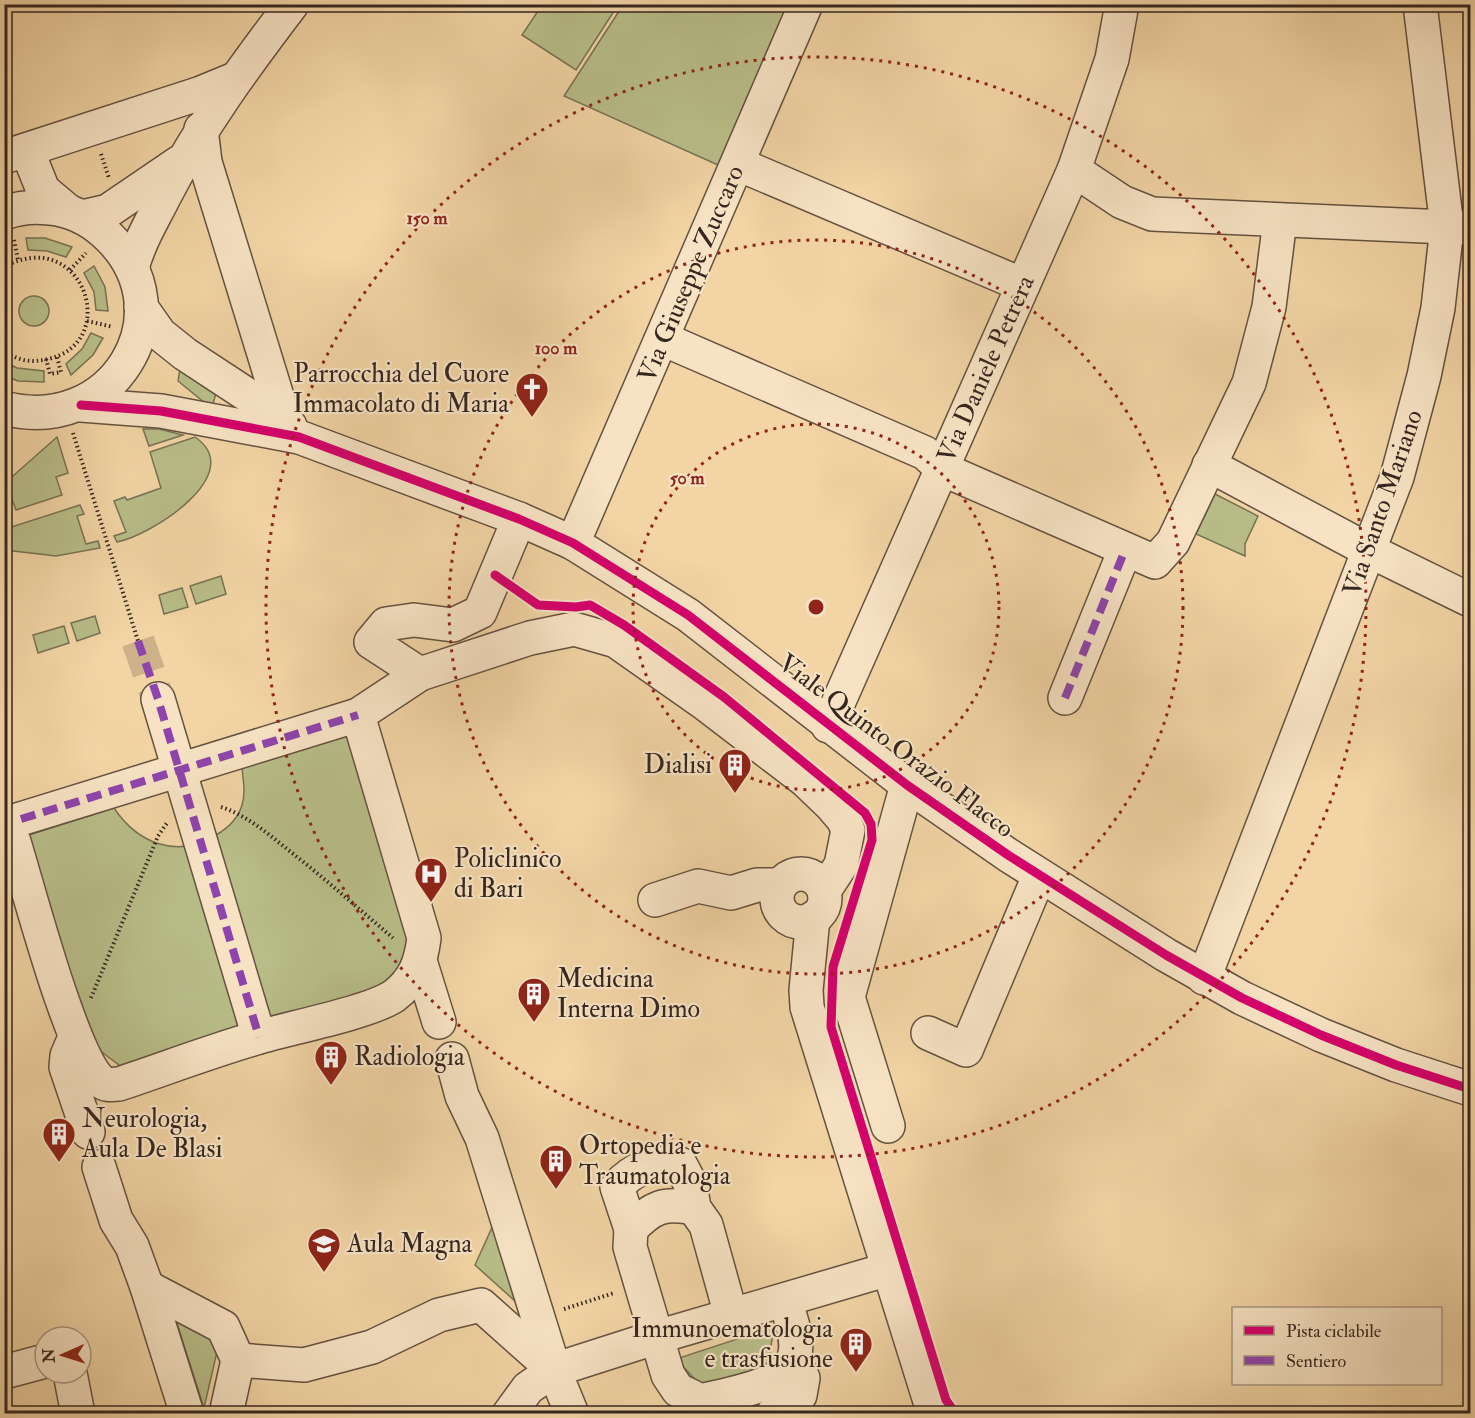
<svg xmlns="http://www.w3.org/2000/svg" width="1475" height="1418" viewBox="0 0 1475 1418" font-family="'IM FELL Double Pica',serif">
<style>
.green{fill:#b8bd88;stroke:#777254;stroke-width:1.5}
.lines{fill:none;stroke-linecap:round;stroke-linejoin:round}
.minor-tunnel{stroke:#ccb18a;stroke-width:33;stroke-dasharray:33 16;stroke-linecap:butt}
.minor-casing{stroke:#655241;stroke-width:36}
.path{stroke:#362620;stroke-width:4;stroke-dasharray:1.5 3;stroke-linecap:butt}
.minor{stroke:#f7e3c4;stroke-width:33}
.quiet{stroke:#8e44ad;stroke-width:8;stroke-dasharray:15 8;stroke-linecap:butt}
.cycleway-casing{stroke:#f7e3c4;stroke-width:13}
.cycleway{stroke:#d6006c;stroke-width:9}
.ring{fill:none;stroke:#8f2418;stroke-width:3;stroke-dasharray:3 6}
.labels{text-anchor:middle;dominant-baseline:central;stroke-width:4.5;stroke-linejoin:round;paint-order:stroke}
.street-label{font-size:26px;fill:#362620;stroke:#f7e3c4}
.poi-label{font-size:26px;fill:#362620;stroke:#f7e3c4;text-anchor:start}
.centre{fill:#8f2418;stroke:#f7e3c4;stroke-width:3}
.ring-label{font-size:18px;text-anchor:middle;font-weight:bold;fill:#8f2418;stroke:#f7e3c4;stroke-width:4.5;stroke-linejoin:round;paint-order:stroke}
</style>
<rect width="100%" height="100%" fill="#f2d4a5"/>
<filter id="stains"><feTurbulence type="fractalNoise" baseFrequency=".00333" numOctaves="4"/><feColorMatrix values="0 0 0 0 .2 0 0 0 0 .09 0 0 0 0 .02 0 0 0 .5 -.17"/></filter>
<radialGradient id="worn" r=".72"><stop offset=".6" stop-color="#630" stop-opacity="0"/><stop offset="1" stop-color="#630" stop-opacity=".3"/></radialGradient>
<g class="green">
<path d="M542 5V4L618 5 576 70 522 35Z"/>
<path d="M623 5H787L718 165 564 96Z"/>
<path d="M26 238H45L72 247 66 257 47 251 28 250Z"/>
<path d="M94 266 105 287 108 311 96 310 94 292 84 273Z"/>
<circle cx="34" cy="311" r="15"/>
<path d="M91 333 103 338 93 355 71 375 66 364 82 349Z"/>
<path d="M5 362 17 368 44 371V382L18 381 5 376Z"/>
<path d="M180 369 216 393 213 404 205 403 178 381Z"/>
<path d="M143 429H159L183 435 149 446Z"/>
<path d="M57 437 68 473 56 477 62 495 16 510 10 494 5 496V483Z"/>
<path d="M195 437C249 474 150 536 117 542L114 536 126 532 114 501 125 497 127 500 161 488 150 452Z"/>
<path d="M1215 494 1258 516 1245 544V556L1196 534Z"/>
<path d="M80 505 84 514 77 516 86 544 98 541 100 548 56 556 5 550V529Z"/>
<path d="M221 576 226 594 196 604 190 586Z"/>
<path d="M182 588 188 607 164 614 159 595Z"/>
<path d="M95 616 100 633 77 641 71 623Z"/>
<path d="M64 626 69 643 38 653 33 635Z"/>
<path d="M351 734 411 947 399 984 127 1071 91 1044 29 835 114 808C138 844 178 859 216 835 228 828 238 819 242 805 246 792 243 780 242 768Z"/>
<path d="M499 1212 526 1311 475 1265Z"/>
<path d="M174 1314 220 1339 204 1408Z"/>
<path d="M774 1327 767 1370 704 1389 676 1359Z"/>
</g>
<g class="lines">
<path class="minor-tunnel" d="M138 641 158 699"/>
<defs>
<g id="minor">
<path d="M201 129 205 162 284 419"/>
<path d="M27 150 43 190 68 211"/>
<path d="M4 157 201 93 235 79"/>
<path d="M738 164 1023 285"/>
<path d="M1074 170 1122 202 1152 214 1470 228"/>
<path d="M4 213C22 206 40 206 58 209 78 213 95 223 109 237 188 315 111 437 4 408"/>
<path d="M82 217 108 211 180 162"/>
<path d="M132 268C139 242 152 221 164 197 200 127 244 67 292 4"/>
<path d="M141 307 160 334 185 354 284 419 290 426"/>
<path d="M663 339 925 453 942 469 1155 562 1173 542 1249 383 1269 307 1280 220"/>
<path d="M81 405 161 411 299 437 519 519 573 543 688 615 907 785 1008 855 1166 955 1242 998 1321 1035 1396 1065 1470 1089"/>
<path d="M1209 465 1370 551 1470 600"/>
<path d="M573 543 806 4"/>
<path d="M420 674 371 642 386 624 414 620 453 625 480 612 519 519"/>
<path d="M1065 698 1125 550"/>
<path d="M158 699 259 1037"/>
<path d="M828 726 1074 170 1112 59 1122 4"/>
<path d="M4 824 358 715 420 674 530 638 574 629 616 641 704 703 806 781 830 804 843 819 848 830 841 865 824 891"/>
<path d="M4 835 14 842C28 887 72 1058 102 1082 107 1086 113 1084 119 1084 167 1068 214 1050 263 1036 294 1027 370 1012 394 996 415 980 421 962 424 938L358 715"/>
<circle cx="801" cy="898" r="24"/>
<path d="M655 900 698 886 731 893 757 885H780"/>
<path d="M813 918 806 990 807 1007 934 1414"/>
<path d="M421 964 439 1022"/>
<path d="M1204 978 1397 477 1424 376 1438 308 1447 227 1420 4"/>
<path d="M928 1033 966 1050 1039 876"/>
<path d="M75 1037 67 1056 66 1067 88 1132"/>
<path d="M452 1059 462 1096 482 1138 554 1369"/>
<path d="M888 1126 848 997 907 785"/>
<path d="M99 1167 116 1220 132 1246 147 1287 187 1414"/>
<path d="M631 1229 617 1187C633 1168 656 1160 680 1164L690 1183 694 1208"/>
<path d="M147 1287 223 1327 238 1360 226 1414"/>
<path d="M731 1315 706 1225 694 1208C664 1202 652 1207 631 1229L630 1247 668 1375 678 1390 701 1401C727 1394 782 1387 793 1360 801 1343 790 1317 785 1300"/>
<path d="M238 1360 304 1365 372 1347 439 1315 481 1305 554 1370"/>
<path d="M4 1372 45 1361"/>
<path d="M70 1373 78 1414"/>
<path d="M509 1414 528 1388 554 1370"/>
<path d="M572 1414 554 1370 657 1337 889 1269"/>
<path d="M773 1414 800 1395 803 1378 794 1360"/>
</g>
</defs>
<use href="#minor" class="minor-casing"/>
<g class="path">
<path d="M101 154 109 178"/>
<path d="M14 240 18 260"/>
<path d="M4 267C82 224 123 342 48 359 31 363 19 361 4 351"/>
<path d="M70 270 86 253"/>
<path d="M87 321 113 327"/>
<path d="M46 359 50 374 61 372 57 357"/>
<path d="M73 433 138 641"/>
<path d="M221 807C246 815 266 832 287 849 323 877 358 908 393 938"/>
<path d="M91 998 158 836 167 823"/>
<path d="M564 1309 614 1293"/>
</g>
<use href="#minor" class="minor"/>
<g class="quiet">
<path d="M138 641 158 699 259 1037"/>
<path d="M1065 698 1125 550"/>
<path d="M21 819 358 715"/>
</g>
<defs>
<g id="cycleway">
<path d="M81 405 161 411 299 437 519 519 573 543 688 615 907 785 1008 855 1166 955 1242 998 1321 1035 1396 1065 1470 1089"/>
<path d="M495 575 538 605 576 607 590 605 624 625 724 697 865 813 871 824 872 840 833 967 831 1027 946 1400 953 1410 960 1414"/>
</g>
</defs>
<use href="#cycleway" class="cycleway-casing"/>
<use href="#cycleway" class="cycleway"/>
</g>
<g class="ring">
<circle cx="816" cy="607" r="183"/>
<circle cx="816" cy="607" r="367"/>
<circle cx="816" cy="607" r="550"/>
</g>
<defs>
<symbol id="church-pin" viewBox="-11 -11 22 30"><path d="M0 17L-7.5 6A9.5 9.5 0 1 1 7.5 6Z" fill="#8f2418" stroke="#f7e3c4"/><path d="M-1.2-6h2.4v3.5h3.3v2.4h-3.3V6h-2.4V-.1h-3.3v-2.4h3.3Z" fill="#fff"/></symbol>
<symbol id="building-pin" viewBox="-11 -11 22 30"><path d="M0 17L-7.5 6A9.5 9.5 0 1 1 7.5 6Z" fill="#8f2418" stroke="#f7e3c4"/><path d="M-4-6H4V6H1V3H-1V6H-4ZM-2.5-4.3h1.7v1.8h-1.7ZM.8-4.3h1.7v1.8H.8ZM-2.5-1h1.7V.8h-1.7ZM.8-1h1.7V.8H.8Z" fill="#fff"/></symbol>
<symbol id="hospital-pin" viewBox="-11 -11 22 30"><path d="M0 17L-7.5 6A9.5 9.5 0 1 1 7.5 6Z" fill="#8f2418" stroke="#f7e3c4"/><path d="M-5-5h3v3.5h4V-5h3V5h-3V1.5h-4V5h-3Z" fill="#fff"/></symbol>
<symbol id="school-pin" viewBox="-11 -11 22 30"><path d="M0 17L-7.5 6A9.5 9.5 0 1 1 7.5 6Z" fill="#8f2418" stroke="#f7e3c4"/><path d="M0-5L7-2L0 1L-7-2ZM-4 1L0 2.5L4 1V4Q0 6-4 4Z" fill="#fff"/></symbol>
</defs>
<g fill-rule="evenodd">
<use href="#church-pin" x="513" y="370" width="38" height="52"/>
<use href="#building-pin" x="716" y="746" width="38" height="52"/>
<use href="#hospital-pin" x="412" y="855" width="38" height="52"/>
<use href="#building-pin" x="515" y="975" width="38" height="52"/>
<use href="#building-pin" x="312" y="1038" width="38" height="52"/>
<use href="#building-pin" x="40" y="1115" width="38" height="52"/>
<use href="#building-pin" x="537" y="1142" width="38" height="52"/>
<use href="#school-pin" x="305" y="1225" width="38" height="52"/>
<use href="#building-pin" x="837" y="1325" width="38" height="52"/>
</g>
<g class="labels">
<g class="street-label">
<text transform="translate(691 274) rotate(-67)">Via Giuseppe Zuccaro</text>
<text transform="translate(986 369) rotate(-66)">Via Daniele Petrera</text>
<text transform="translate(1383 503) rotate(-71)">Via Santo Mariano</text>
<text transform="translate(896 746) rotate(37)">Viale Quinto Orazio Flacco</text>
</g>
<g class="poi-label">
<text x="509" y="374" text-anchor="end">Parrocchia del Cuore<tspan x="509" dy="30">Immacolato di Maria</tspan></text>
<text x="712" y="765" text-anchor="end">Dialisi</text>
<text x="454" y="859">Policlinico<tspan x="454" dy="30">di Bari</tspan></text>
<text x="557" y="979">Medicina<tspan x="557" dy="30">Interna Dimo</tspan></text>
<text x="354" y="1057">Radiologia</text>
<text x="82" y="1119">Neurologia,<tspan x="82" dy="30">Aula De Blasi</tspan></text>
<text x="579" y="1146">Ortopedia e<tspan x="579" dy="30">Traumatologia</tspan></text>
<text x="347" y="1244">Aula Magna</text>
<text x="833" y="1329" text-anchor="end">Immunoematologia<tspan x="833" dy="30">e trasfusione</tspan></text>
</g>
</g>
<circle cx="816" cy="607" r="9" class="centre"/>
<g class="ring-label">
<text x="427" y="224">150 m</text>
<text x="556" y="354">100 m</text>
<text x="687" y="484">50 m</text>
</g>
<rect width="1475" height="1418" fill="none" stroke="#f2d4a5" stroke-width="24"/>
<rect x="6" y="6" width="1463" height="1406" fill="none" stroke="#362620" stroke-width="3"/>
<rect x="12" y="12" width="1451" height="1394" fill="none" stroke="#362620" stroke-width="1.5"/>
<rect x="1232" y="1307" width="210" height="78" fill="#f7e3c4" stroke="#aa9782" stroke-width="1.5"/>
<rect x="1244" y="1326" width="30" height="9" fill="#d6006c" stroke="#aa9782" stroke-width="1.5"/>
<text x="1286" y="1337" font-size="18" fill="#362620">Pista ciclabile</text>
<rect x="1244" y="1356" width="30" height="9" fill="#8e44ad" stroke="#aa9782" stroke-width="1.5"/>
<text x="1286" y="1367" font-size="18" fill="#362620">Sentiero</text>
<g transform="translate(63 1355) rotate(267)"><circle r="28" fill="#f7e3c4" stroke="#aa9782" stroke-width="1.5"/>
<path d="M0-4.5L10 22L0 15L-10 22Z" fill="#8f2418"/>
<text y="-9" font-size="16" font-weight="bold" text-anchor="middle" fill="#362620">N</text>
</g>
<rect width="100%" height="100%" filter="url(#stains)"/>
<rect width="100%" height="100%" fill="url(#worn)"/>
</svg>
